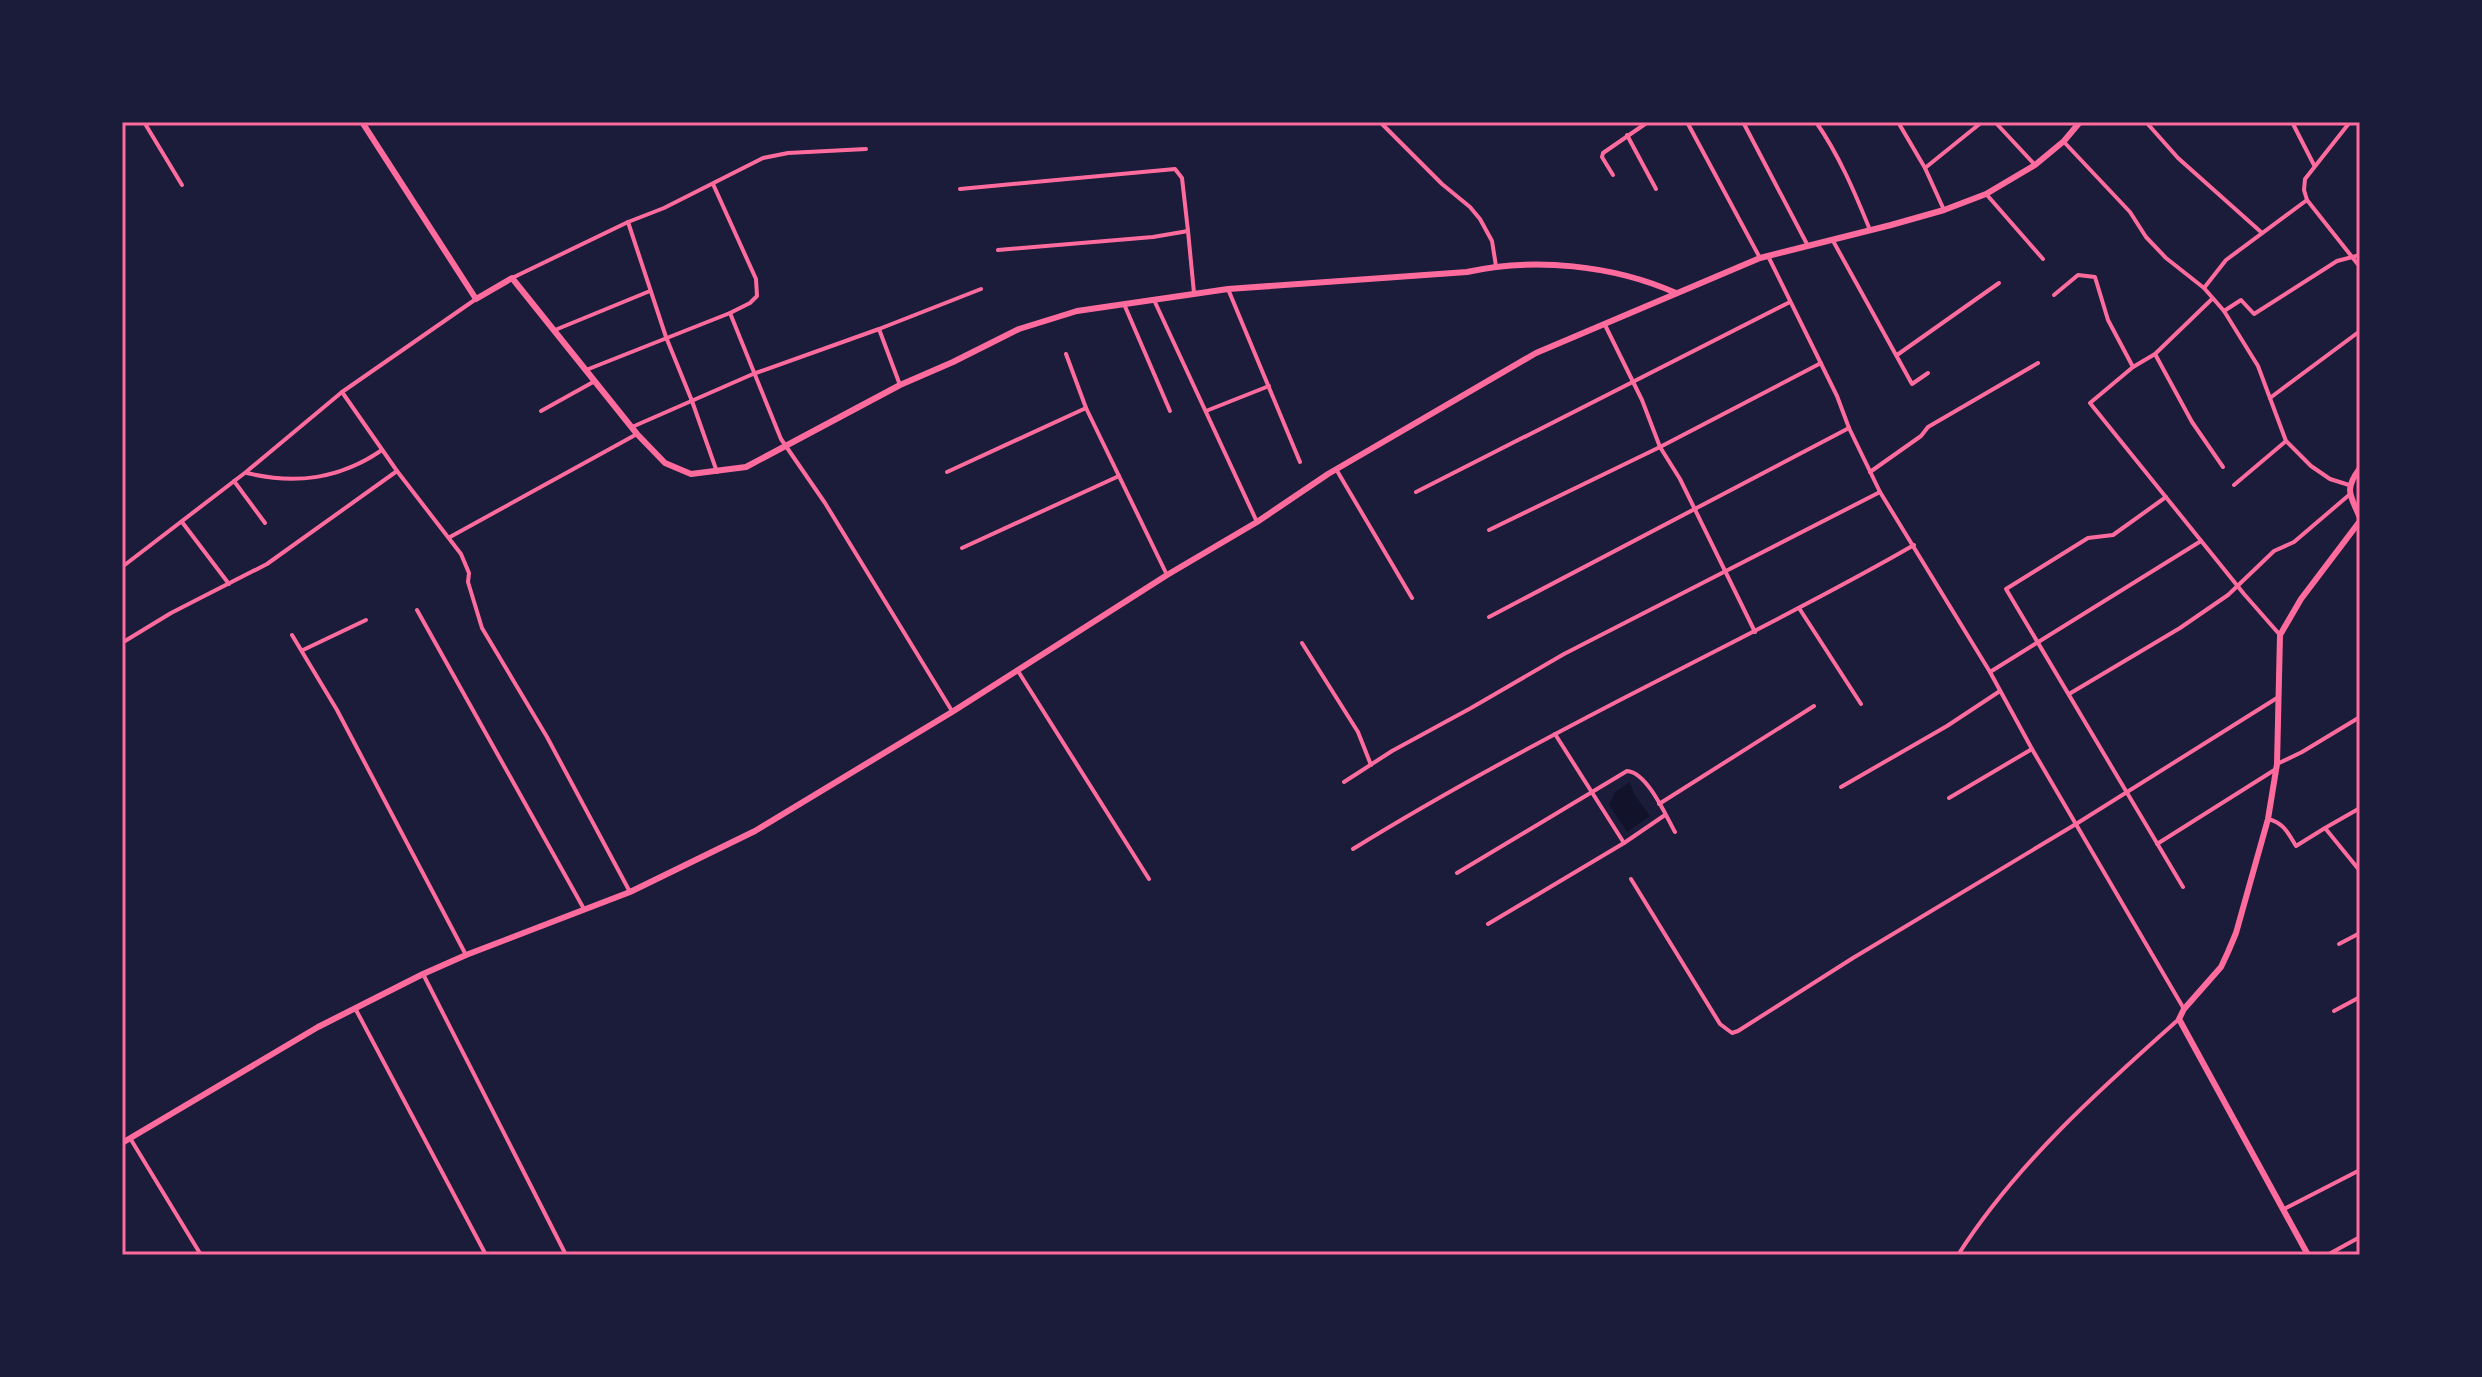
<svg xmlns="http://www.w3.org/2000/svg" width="2482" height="1377" viewBox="0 0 2482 1377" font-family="Roboto,sans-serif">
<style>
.water{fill:#12122b}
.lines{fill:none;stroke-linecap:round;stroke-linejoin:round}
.minor{stroke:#ff6b9d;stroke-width:4}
.tertiary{stroke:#ff6b9d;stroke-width:6}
.secondary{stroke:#ff6b9d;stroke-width:6}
.neatline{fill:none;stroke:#ff6b9d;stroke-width:3}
</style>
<rect width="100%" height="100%" fill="#1b1b3a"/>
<path class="water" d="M1630 782 1634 794 1650 816 1627 832 1609 805 1615 792Z"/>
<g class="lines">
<g class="minor">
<path d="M144 122 182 185"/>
<path d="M1380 122 1442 184 1470 207 1480 219 1492 241 1496 266"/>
<path d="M1687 122 1760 258"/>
<path d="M1743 122 1808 246"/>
<path d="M1816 122C1839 155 1855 193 1870 230"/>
<path d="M1898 122 1925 168 1944 210"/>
<path d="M1995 122 2035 165"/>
<path d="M2146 122 2178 158 2261 232"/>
<path d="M2292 122 2314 165"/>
<path d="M2350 122 2305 179 2304 190 2307 200 2360 267"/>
<path d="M1627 135 1656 189"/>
<path d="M2064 142 2130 212 2146 237 2166 258 2204 288 2224 311 2258 366 2286 441 2311 466 2330 479 2349 485"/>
<path d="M1925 168 1982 122"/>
<path d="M1613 175 1602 157 1603 153 1648 122"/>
<path d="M960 189 1175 169 1182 178 1188 231"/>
<path d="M1987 195 2043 259"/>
<path d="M628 222 666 337 692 401 717 472"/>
<path d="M1832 239 1912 384 1928 373"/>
<path d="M998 250 1153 237 1188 231 1194 293"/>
<path d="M1768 256 1837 396 1849 428 1880 492 1990 672 2032 749 2184 1009"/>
<path d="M512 278 628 222 664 208 763 158 788 153 866 149"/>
<path d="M2204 288 2226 260 2307 200"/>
<path d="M1228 289 1300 462"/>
<path d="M2054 295 2078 275 2095 277 2108 320 2133 367"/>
<path d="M476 299 342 392 397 471 461 554 469 573 468 582 482 628 547 737 630 892"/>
<path d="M2212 299 2155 354 2133 367 2090 403 2244 594 2280 635"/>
<path d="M1154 300 1257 522"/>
<path d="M1124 304 1170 411"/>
<path d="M2224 311 2241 300 2254 314 2337 261 2360 255"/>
<path d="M730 313 781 439 825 503 952 711"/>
<path d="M1605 325 1642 400 1660 447 1680 479 1755 632"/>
<path d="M879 329 900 385"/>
<path d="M555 330 650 291"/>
<path d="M1066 354 1086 408 1167 575"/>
<path d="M2155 354 2192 422 2223 467"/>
<path d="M1897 355 1999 283"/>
<path d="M586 370 730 313 750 303 757 296 756 279 713 184"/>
<path d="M2270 398 2360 331"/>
<path d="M541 411 595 381"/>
<path d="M1206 411 1269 386"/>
<path d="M632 427 753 374 879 329 981 289"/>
<path d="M1336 469 1412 598"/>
<path d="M947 472 1086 408"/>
<path d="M1870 472 1921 436 1928 427 2038 363"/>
<path d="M247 473C296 485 340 479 382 450"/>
<path d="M234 481 265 523"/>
<path d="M2234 485 2286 441"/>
<path d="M1416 492 1790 302"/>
<path d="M2166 497 2113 535 2088 538 2006 589 2183 887"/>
<path d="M182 522 229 584"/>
<path d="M1489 530 1660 447 1821 363"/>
<path d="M450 537 637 434"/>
<path d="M962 548 1119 476"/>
<path d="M122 567 246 472 342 392"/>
<path d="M1799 608 1861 704"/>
<path d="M417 610 584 909"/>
<path d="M1489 617 1849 428"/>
<path d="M292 635 337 710 466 955"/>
<path d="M125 641 171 613 267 564 397 471"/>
<path d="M1302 643 1358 732 1371 765"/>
<path d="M303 650 366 620"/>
<path d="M1018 671 1149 879"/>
<path d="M1990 672 2201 541"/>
<path d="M2069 694 2180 628 2228 595 2274 551 2294 542 2349 495"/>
<path d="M1555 734 1624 843"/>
<path d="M2277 764 2302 752 2360 717"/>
<path d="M1344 782 1392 751 1471 708 1564 654 1880 492"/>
<path d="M1841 787 1947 726 2000 691"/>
<path d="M1949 798 2032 749"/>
<path d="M1659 804 1814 706"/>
<path d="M2268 819C2284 823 2288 833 2296 846L2325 828 2360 871"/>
<path d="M2325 828 2360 808"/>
<path d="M2157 844 2276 769"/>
<path d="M1353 849C1453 787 1557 732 1661 679 1746 635 1831 593 1914 545"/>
<path d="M1457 873 1627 771C1647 772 1666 816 1675 832"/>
<path d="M1631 879 1720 1024 1732 1033 1738 1031 1853 958 2076 824 2277 698"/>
<path d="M1488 924 1624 843 1665 815"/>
<path d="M2339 944 2360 933"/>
<path d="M423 974 566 1255"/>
<path d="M355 1008 486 1255"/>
<path d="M2334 1011 2360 997"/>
<path d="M130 1138 201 1255"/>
<path d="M2284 1209 2360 1170"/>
<path d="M2329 1254 2360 1237"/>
<path d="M1958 1255C2016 1164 2099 1090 2179 1019"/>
</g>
<g class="tertiary">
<path d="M362 122 476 299 512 278 637 434 665 463 691 474 746 467 900 385 953 362 1019 329 1077 311 1228 289 1467 272C1534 257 1613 265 1676 293"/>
<path d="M2360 468C2343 491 2351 495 2360 518"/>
<path d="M2308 1255 2179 1019 2184 1009 2221 967 2228 952 2236 933 2268 819 2277 764 2280 635 2301 599 2360 521"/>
</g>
<path class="secondary" d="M122 1143 318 1027 423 974 466 955 630 892 755 831 952 712 1167 575 1257 522 1328 474 1536 353 1760 258 1891 225 1944 210 1986 194 2035 165 2064 141 2080 122"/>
</g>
<rect width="2482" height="1377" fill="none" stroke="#1b1b3a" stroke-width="248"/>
<rect x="124" y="124" width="2234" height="1129" class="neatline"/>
</svg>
